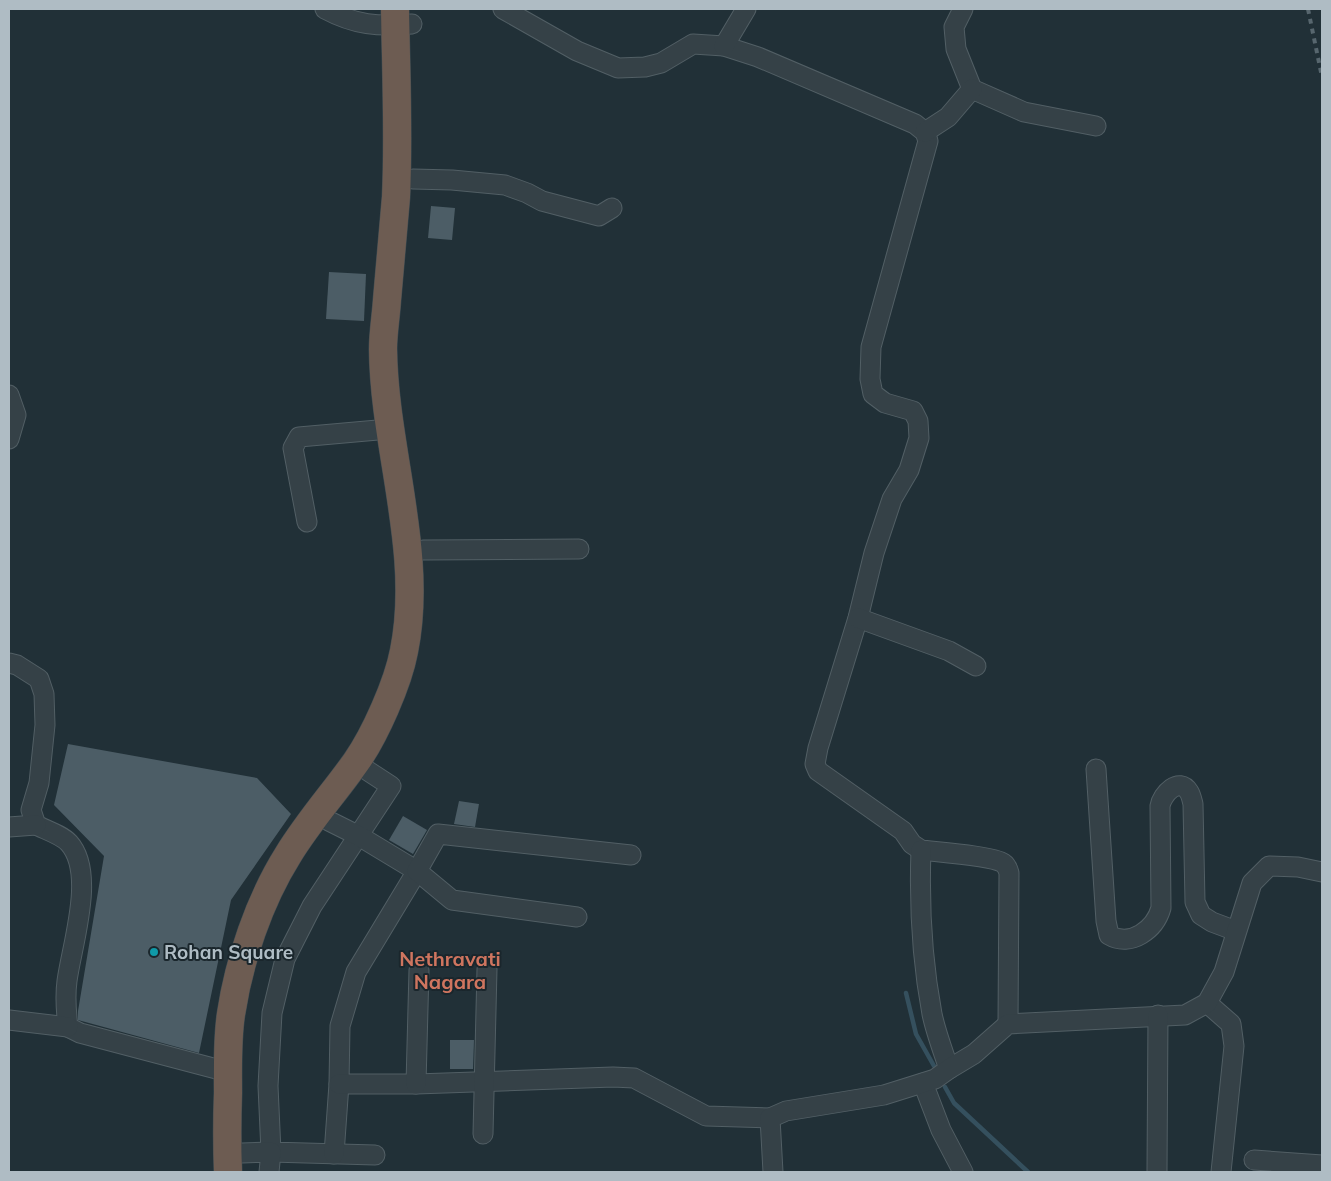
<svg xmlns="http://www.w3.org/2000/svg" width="1331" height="1181" viewBox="0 0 1331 1181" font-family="Mulish,sans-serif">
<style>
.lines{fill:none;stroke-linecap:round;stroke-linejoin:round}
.stream{stroke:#35505e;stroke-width:4.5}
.building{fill:#4c5d66}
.minor-casing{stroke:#525f65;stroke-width:21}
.highway-casing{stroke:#3f4c52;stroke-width:29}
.minor{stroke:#354147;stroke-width:19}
.highway{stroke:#6d5c52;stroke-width:28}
.rail{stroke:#57666e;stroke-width:4;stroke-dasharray:5 5;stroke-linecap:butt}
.culture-dot{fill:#0f9aa8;stroke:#1a262c;stroke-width:2}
.labels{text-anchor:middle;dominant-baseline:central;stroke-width:4;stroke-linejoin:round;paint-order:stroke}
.poi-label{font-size:19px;font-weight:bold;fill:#afbcc4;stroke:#1a262c;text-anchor:start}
.neighbourhood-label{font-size:20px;font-weight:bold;fill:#cf755f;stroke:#1a262c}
</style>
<rect width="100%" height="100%" fill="#213037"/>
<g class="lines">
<g class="stream">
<path d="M906 993 916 1034 934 1066"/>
<path d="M945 1087 954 1103 1028 1172"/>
</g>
</g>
<g class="building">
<path d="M431 206 455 208 452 240 428 238Z"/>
<path d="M329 272 366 274 364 321 326 319Z"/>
<path d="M68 744 257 778 291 814 231 900 199 1053 78 1020V1011L104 856 54 805Z"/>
<path d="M459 801 479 804 475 827 454 824Z"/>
<path d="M403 816 427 830 413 854 389 840Z"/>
<path d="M450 1040H474L473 1069H450Z"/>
</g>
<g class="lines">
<defs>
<g id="minor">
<path d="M325 9C355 25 378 27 412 24"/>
<path d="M503 9 577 51 618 68 645 67 661 63 693 44 724 46 758 57 915 124 925 132 928 141 871 347 870 379 873 394 885 403 913 411 918 421 919 438 909 470 892 499 874 553 858 618 818 748 815 764 818 771 903 831 912 844 921 850C937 852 993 856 1003 863 1006 865 1008 869 1009 873L1008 1024"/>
<path d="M963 9 954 27 956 49 972 89 1024 112 1096 126"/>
<path d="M724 46 746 9"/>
<path d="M925 132 948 117 972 89"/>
<path d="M413 179 452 180 505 185 527 193 542 201 599 216 612 208"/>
<path d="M9 395 16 415 9 439"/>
<path d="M307 522 293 448 299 437 389 429"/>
<path d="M423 550 579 549"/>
<path d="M858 618 949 651 976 666"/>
<path d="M9 663 17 665 39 679 44 694 45 725 39 783 31 810 36 825C46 830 62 835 69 843 96 873 72 944 67 981 65 996 66 1011 68 1027L80 1033 228 1072"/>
<path d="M1096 769 1106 921 1109 935C1131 948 1155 929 1161 908L1160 806C1162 794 1179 776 1189 792 1191 795 1192 800 1193 804L1195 902 1201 915 1212 922 1236 931"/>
<path d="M368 771 391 786 312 906 285 959 272 1013 268 1086 271 1152 375 1155"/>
<path d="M329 821 359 836 417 871 356 972 340 1026 339 1084 334 1154"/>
<path d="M9 827 36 825"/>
<path d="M921 850C919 905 922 960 932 1014 936 1033 943 1051 949 1069"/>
<path d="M577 917 452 900 417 871 438 834 631 855"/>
<path d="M1207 1003 1231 1024 1234 1046 1221 1172"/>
<path d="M9 1020 68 1027"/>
<path d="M923 1083 941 1130 963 1172"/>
<path d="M339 1084H416L613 1077 634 1078 706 1116 770 1118"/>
<path d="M416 1084 419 970"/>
<path d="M483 1134 487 969"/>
<path d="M242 1153 271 1152 269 1172"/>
<path d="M1254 1160 1322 1165"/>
<path d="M773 1172 770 1118 786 1111 884 1095 935 1079 949 1069 974 1054 1008 1024 1185 1015 1207 1003 1224 972 1252 883 1269 866 1298 867 1322 872"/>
<path d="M1157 1172 1158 1015"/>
</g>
<path id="highway" d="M228 1172C227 1146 227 1120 228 1093 228 1067 227 1040 231 1014 239 961 259 901 288 855 308 822 334 793 356 762 375 735 398 683 404 651 424 552 384 449 383 349 383 333 386 316 387 300 390 266 393 232 396 197 399 135 396 71 395 9"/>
</defs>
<use href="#minor" class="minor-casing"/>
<use href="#highway" class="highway-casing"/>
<use href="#minor" class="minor"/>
<use href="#highway" class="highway"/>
<path class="rail" d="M1308 9 1322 77"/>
</g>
<circle class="culture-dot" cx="154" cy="952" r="5"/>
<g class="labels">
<g class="poi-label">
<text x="164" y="952">Rohan Square</text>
</g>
<g class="neighbourhood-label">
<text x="450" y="958">Nethravati<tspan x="450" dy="23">Nagara</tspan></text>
</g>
</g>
<rect width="1331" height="1181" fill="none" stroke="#afbcc4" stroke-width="20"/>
</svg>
